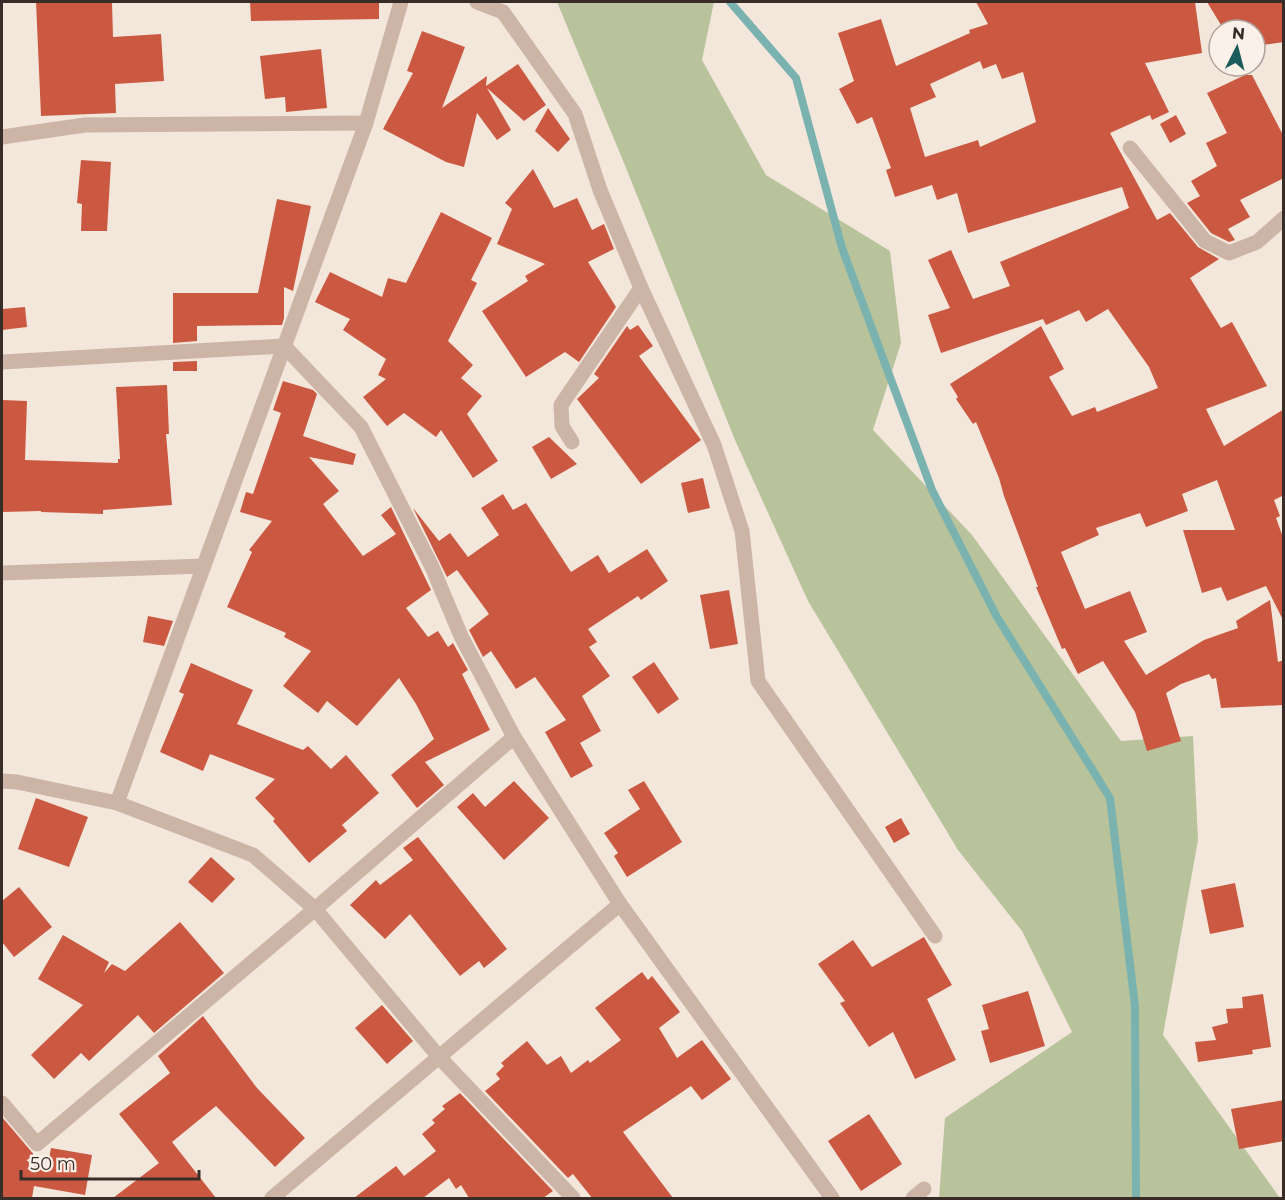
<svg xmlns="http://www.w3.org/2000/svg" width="1285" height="1200" viewBox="0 0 1285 1200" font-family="Montserrat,sans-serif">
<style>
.green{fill:#b9c39b}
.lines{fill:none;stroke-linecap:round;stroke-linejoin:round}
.stream{stroke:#7ab2b0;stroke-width:8}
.building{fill:#cb5942;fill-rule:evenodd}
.street{stroke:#ccb5a7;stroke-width:15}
</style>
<rect width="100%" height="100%" fill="#f3e7dc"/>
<path class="green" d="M557 2H714L702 60 766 175 890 251 901 343 873 430 972 535 1121 741 1193 736 1198 840 1163 1035 1280 1198H939L945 1118 1072 1032 1022 931 958 850 808 601 735 440 624 163Z"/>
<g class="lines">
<path class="stream" d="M730 2 796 78 842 248 932 490 997 617 1110 798 1135 1006 1136 1198"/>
</g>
<g class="building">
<path d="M36 2H112L113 37 161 34 164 81 115 84 116 113 41 116Z"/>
<path d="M250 2H379V19L251 21Z"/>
<path d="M976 2H1195L1202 53 1145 63 1169 112 1152 120 1150 115 1110 133 1157 220 1170 213 1198 247 1219 259 1190 278 1221 328 1232 322 1267 386 1206 409 1224 446 1284 409V495L1274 500 1280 516 1276 518 1284 540V622L1266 586 1227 601 1221 587 1202 593 1183 530H1235L1217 480 1182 494 1188 511 1146 527 1140 513 1096 528 1099 535 1061 552 1085 609 1130 591 1147 632 1124 641 1146 675 1204 640 1238 628 1236 621 1270 600 1278 662 1284 660V705L1221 708 1216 678 1212 679 1209 674 1181 684 1166 693 1181 741 1147 751 1135 712 1103 661 1078 674 1065 648 1062 649 1036 587H1038L1004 496 999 478 976 422 973 424 956 399 958 397 950 384 1041 326 1064 369 1049 377 1072 416 1095 407 1097 412 1158 388 1149 367 1108 309 1086 322 1079 310 1046 325 1043 319 941 353 928 315 950 308 928 260 951 250 973 299 1010 286 1000 262 1129 208 1122 187 968 233 957 193 937 200 932 185 895 197 886 170 891 168 872 117 857 124 839 89 854 81 838 33 881 19 896 66 970 33 969 30 988 24ZM980 61 983 69 996 64 1002 79 1023 72 1036 122 980 147 978 140 925 157 910 108 936 97 930 84Z"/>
<path d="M1207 2H1284V42L1255 46V30H1224Z"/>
<path d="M422 31 465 47 442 108 487 76 486 86 518 64 546 105 524 121 487 88 511 130 497 140 477 113 464 167 446 162 383 129 413 73 407 71Z"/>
<path d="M321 49 327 108 286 112 285 97 265 99 260 56Z"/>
<path d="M1245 75H1252L1284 137V178L1240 200 1250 217 1228 229 1235 240 1229 242 1211 233 1187 203 1200 196 1191 181 1217 166 1206 143 1227 133 1207 93Z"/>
<path d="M548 108 570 139 558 152 535 131Z"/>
<path d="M1176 115 1186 134 1170 143 1160 124Z"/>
<path d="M81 160 111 162 107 231H81L82 204 77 203Z"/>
<path d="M533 169 554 208 577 198 592 230 604 224 614 249 588 262 616 307 579 362 565 352 526 377 482 311 528 281 525 276 545 264 497 244 512 209 505 203Z"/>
<path d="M277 199 311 206 293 291 284 287V318L282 325 197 326V341L173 343V293H258Z"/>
<path d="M441 212 492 238 471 280 477 283 448 341 473 365 461 378 482 396 467 414 498 461 473 478 441 430 436 437 404 413 387 426 363 397 386 379 378 375 386 359 343 330 350 319 315 302 330 272 382 297 388 278 406 283Z"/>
<path d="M25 307 27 327 2 330V309Z"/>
<path d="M638 325 653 346 639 356 701 440 641 484 577 399 599 378 594 374 627 326 630 330Z"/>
<path d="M197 361V371H173V362Z"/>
<path d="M283 381 313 390 317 394 303 436 356 454 353 465 309 457 339 491 323 504 363 556 396 534 381 515 391 507 431 590 406 608 428 637 438 631 448 647 453 643 468 670 462 674 490 730 425 762 444 785 417 808 391 775 434 739 416 704 399 678 357 726 327 701 318 713 283 686 311 651 284 637 286 633 227 607 252 552 249 550 272 521 240 512 246 492 253 494 281 413 273 410Z"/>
<path d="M167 385 169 434H166L172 505 103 510V514L41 512V511L2 512V400L27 401 25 460 118 463V459H120L116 387Z"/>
<path d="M549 437 577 464 551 479 532 447Z"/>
<path d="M703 478 710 508 688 513 681 483Z"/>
<path d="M503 494 513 510 526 503 571 572 598 555 609 573 647 549 668 581 641 600 638 596 588 629 597 642 589 647 610 676 582 696 601 731 580 743 593 766 571 778 545 732 566 720 535 677 516 689 491 651 483 657 469 630 489 614 457 570 447 577 413 508 439 541 450 533 468 557 499 535 481 508Z"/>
<path d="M729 590 738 644 710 649 700 595Z"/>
<path d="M148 616 173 621 164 646 143 642Z"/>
<path d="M654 662 679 699 658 714 632 677Z"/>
<path d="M191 663 253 690 237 724 303 750 308 746 331 769 346 755 379 793 342 825 347 831 309 863 273 821 275 819 255 798 275 779 210 754 203 771 160 752 184 694 179 692Z"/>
<path d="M514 781 549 818 504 860 457 807 473 793 485 807Z"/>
<path d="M644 781 682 842 627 877 614 856 618 853 604 833 640 809 628 790Z"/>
<path d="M36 798 88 817 69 867 18 849Z"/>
<path d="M901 818 910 834 894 843 885 827Z"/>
<path d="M418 837 507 949 484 968 479 961 460 976 410 914 385 939 350 905 376 880 380 885 413 860 403 848Z"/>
<path d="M211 857 235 879 212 903 188 882Z"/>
<path d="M1235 883 1244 927 1210 934 1201 890Z"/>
<path d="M19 887 52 927 14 957 2 942V901Z"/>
<path d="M180 922 224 973 154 1033 138 1015 89 1061 81 1053 54 1079 31 1055 83 1005 38 979 63 935 109 962 104 973 112 964 125 971Z"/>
<path d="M924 937 952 985 927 999 956 1060 915 1079 893 1032 869 1047 840 1003 845 1001 818 964 853 940 872 967Z"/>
<path d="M642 972 648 980 652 976 680 1012 659 1028 677 1058 702 1040 731 1079 702 1100 691 1086 623 1132 673 1198H592L573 1174 568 1178 485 1091 500 1079 496 1074 504 1066 501 1063 527 1041 547 1065 561 1056 571 1073 588 1060 590 1063 621 1040 595 1008Z"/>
<path d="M1028 991 1045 1046 990 1063 981 1031 989 1029 982 1005Z"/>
<path d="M1263 994 1271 1047 1252 1050 1253 1054 1198 1062 1195 1042 1216 1040 1212 1027 1228 1023 1226 1009 1243 1008 1242 997Z"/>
<path d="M382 1005 413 1041 387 1064 355 1028Z"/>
<path d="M203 1016 257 1088 305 1138 275 1167 216 1106 172 1142 216 1198H113L159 1163 119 1114 170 1073 158 1056Z"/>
<path d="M460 1093 553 1191 543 1198H469L461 1185 456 1189 449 1178 423 1198H354L396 1166 404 1176 436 1151 422 1134 435 1123 432 1120 445 1109 442 1106Z"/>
<path d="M1284 1100V1141L1239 1149 1231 1109Z"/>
<path d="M869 1114 902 1164 861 1191 828 1141Z"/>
<path d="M2 1117 47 1170 51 1148 92 1155 85 1195 34 1186 32 1198H2Z"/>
</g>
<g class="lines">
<g class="street">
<path d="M477 2 503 12 575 114 600 190 641 288 714 445 742 531 758 681 935 936"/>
<path d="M2 137 85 125 366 123"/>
<path d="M1130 148 1205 241 1229 253 1257 242 1284 218"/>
<path d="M2 362 284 346 361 427 432 567 461 636 514 737 620 904 832 1198"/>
<path d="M572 442 562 426 561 405 641 288"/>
<path d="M2 573 204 566"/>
<path d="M2 781 17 782 117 803 253 855 315 909 439 1057 573 1198"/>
<path d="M117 803 366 123 401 2"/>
<path d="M2 1103 37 1144 315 909 514 737"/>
<path d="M272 1198 620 904"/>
<path d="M913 1198 924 1189"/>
</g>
</g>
<rect width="1285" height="1200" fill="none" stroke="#382c28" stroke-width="6"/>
<g transform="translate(1237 48) rotate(6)"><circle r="28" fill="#fbf1e9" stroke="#ada29c" stroke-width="1.5"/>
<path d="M0-4.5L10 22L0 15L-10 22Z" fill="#1c5c5b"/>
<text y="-9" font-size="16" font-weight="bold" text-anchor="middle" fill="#382c28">N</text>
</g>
<path d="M21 1170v9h178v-9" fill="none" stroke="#382c28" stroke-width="3"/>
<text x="30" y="1170" font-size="18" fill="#382c28" stroke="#fbf1e9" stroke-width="4.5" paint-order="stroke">50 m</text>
</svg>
